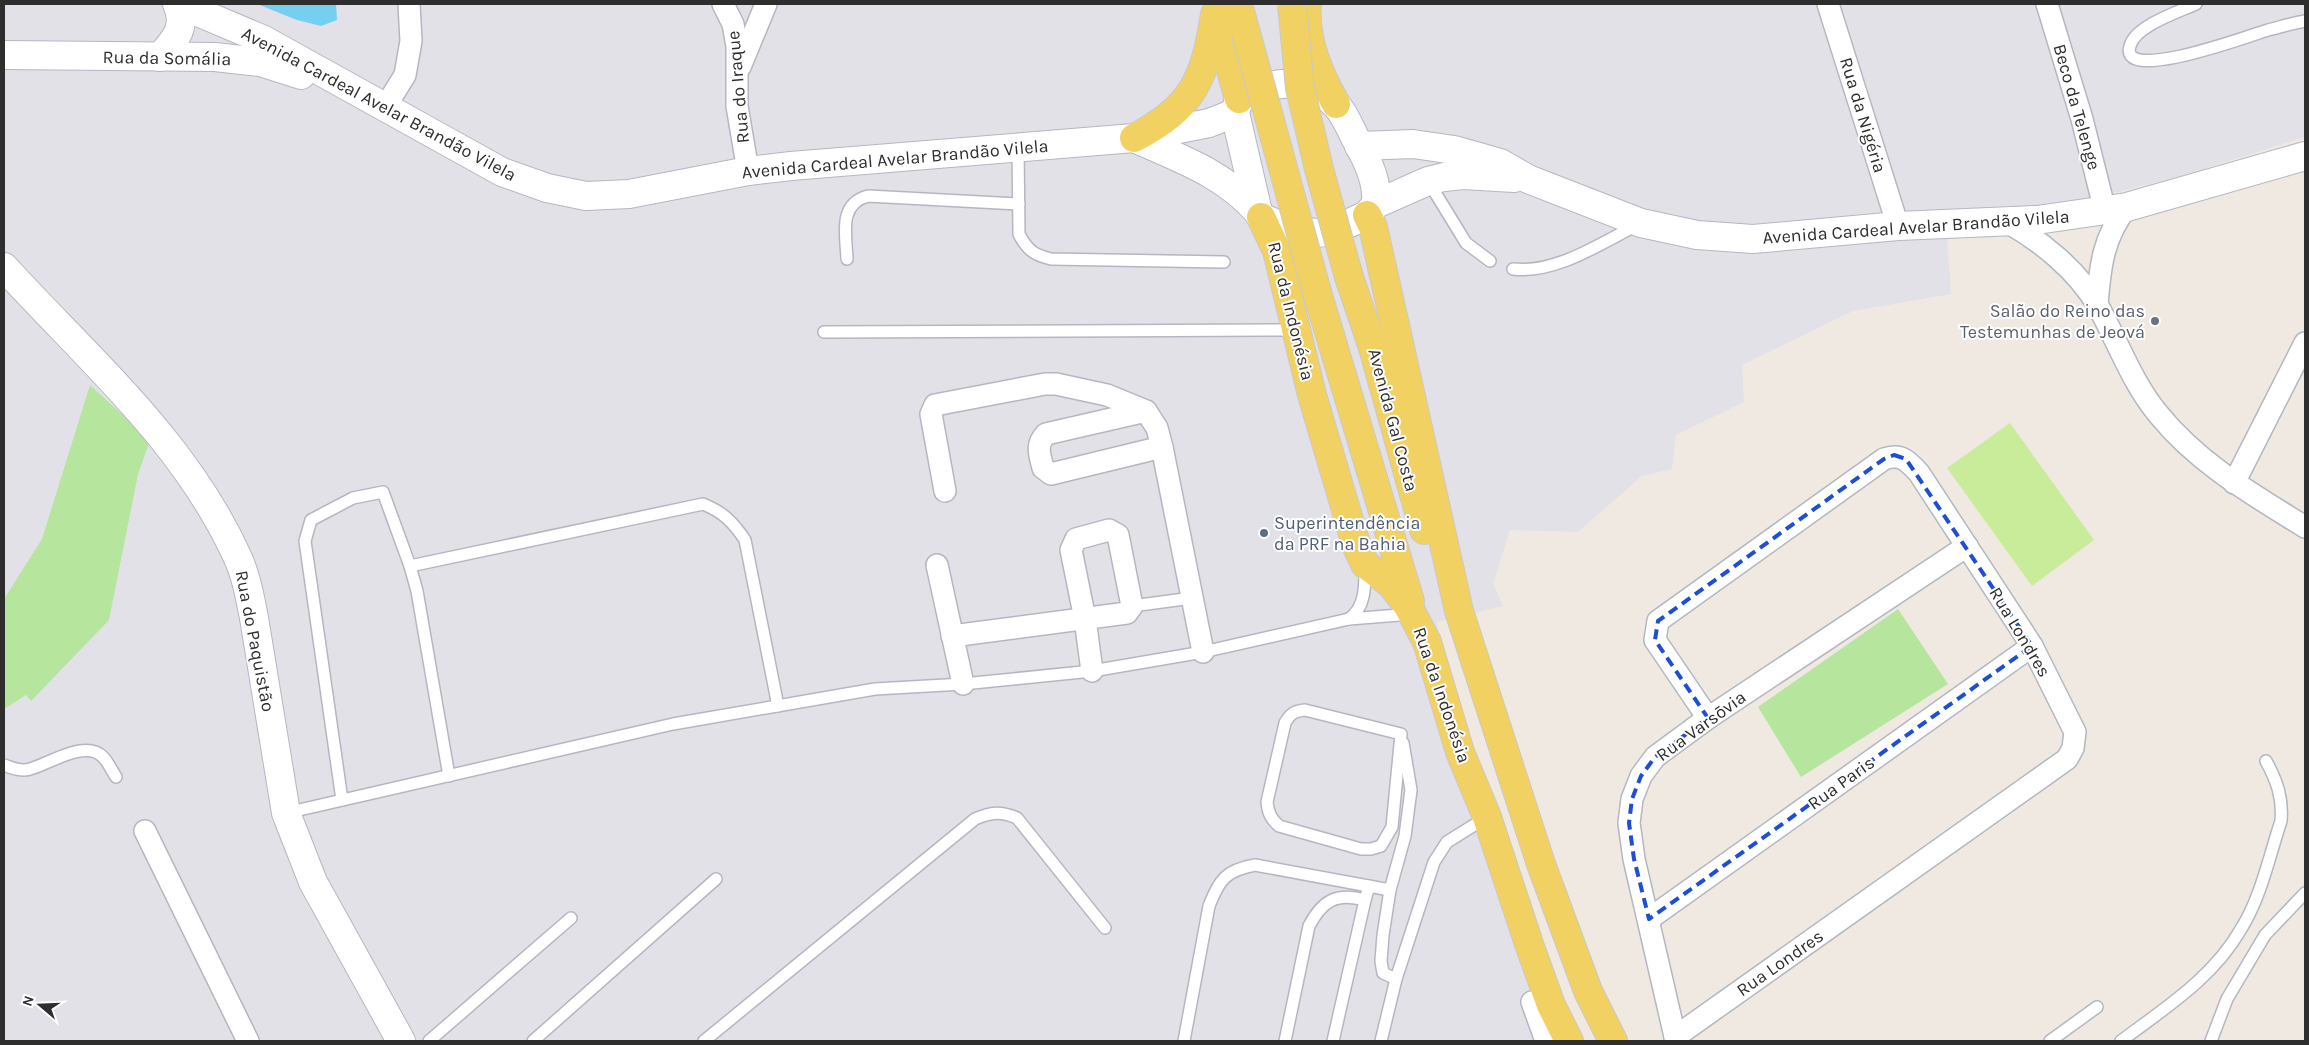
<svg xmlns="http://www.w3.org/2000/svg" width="2309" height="1045" viewBox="0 0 2309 1045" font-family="Karla,sans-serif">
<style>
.industrial{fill:#e3e1e8}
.green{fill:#b6e59e}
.pitch{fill:#c9ec9a}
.water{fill:#75cff0}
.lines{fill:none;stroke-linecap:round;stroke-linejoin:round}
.service-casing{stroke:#b4b7c1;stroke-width:14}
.minor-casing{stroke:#b4b7c1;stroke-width:24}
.secondary-casing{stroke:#b4b7c1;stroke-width:30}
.primary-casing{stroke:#c9c9c9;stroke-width:30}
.service{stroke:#fff;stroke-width:11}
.minor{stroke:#fff;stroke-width:21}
.secondary{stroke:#fff;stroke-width:28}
.primary{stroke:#f2d163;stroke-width:28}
.primary-bridge-casing{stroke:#c9c9c9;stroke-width:30;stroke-linecap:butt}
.primary-bridge{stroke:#f2d163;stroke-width:28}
.marked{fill:none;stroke:#1d4ed8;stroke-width:4;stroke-dasharray:10 6;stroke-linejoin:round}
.worship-dot{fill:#6b7280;stroke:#fff;stroke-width:2}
.service-dot{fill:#5c6f8a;stroke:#fff;stroke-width:2}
.labels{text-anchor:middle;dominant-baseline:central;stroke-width:4;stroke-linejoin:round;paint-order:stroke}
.street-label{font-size:18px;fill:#2e2e2e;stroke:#fff}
.worship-label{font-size:18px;fill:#5b616d;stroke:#fff;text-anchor:end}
.service-label{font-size:18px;fill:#4e5e75;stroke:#fff;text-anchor:start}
</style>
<rect width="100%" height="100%" fill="#efe9e1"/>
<path class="industrial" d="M4 4H2305V137L2187 174 2092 199 2020 207 1945 210 1951 294 1853 311 1742 365 1744 402 1676 435 1672 469 1642 476 1578 532 1510 530 1493 584 1503 606 1437 622 1482 828 1564 1041H4Z"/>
<g class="green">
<path d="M90 385 150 440 138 474 109 620 31 701 26 695 4 709V599L42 539Z"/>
<path d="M1898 609 1948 684 1801 777 1758 707Z"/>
</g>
<path class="pitch" d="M2010 423 2094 540 2032 586 1947 468Z"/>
<path class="water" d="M257 4H336L337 20 321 26 297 20Z"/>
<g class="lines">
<defs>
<g id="service">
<path d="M2196 4C2178 12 2135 26 2130 46 2118 85 2254 34 2268 30 2280 27 2293 23 2305 21"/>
<path d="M1018 148 1019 234C1027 250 1034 255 1051 259L1224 262"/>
<path d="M1428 181 1466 243 1490 261"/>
<path d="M847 259C846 234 838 204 868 196L1019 204"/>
<path d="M1513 269C1556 274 1601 243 1639 224"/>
<path d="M824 332 1296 330"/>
<path d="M1132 606 1192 598"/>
<path d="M1349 619C1366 607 1365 585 1365 566"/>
<path d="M1305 710 1401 734 1392 827 1381 846 1371 849H1361L1279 826C1271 819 1268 813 1267 802L1285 723C1290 714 1294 711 1305 710Z"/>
<path d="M4 765C12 768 21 772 30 769 49 764 85 739 103 757 108 762 112 771 116 777"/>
<path d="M449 776 417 591 410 566 703 504C723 512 733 522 745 540L778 706"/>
<path d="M342 800 305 541 311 520 353 498 383 492 410 566"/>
<path d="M286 813 673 724 875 689 963 684 1092 671 1203 652 1349 619 1412 614"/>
<path d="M1396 979 1383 973 1381 961 1383 935 1390 890 1405 836 1411 790 1403 743"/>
<path d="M429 1041 571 918"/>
<path d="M533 1041 716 879"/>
<path d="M704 1041 975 819C991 812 1001 811 1017 818L1105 928"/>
<path d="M1184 1041 1209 906C1219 880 1226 870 1255 865L1390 890"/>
<path d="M1285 1041 1309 926C1322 901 1336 892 1365 900L1369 886"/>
<path d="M1333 1041 1365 900"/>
<path d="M1381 1041 1396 979 1434 862 1447 842 1487 817"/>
<path d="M2050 1041 2097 1007"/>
<path d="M2121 1041C2165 1008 2213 978 2241 929 2261 897 2269 857 2281 821 2283 798 2277 781 2266 761"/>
<path d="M2211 1041 2227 999 2265 935 2305 893"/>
</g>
<g id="minor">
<path d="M723 4 733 24 737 46V106L748 171"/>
<path d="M1828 4 1898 226"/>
<path d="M2047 4 2082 119 2105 211"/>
<path d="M740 67 766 4"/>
<path d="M384 109 405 75 411 41 409 4"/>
<path d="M2007 222C2041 241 2078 271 2098 306 2118 342 2132 383 2159 415 2199 464 2252 494 2305 527"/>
<path d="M2097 304C2100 267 2103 237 2127 207"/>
<path d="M1146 411 1046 434C1035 445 1040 455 1043 468L1051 474 1162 447"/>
<path d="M2234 483 2305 343"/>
<path d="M945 491 931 414 935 405 1045 384H1056L1107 395 1146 411 1157 428 1162 447 1203 652"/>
<path d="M937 565 963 684"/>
<path d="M952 636 1127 613 1132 606 1118 535 1109 530 1076 539 1071 550 1085 619 1092 671"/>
<path d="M145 831 248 1041"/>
<path d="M1649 919 2032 646"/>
<path d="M1532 1002 1546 1041"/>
<path d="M1675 1037 2067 759 2073 748 2075 732 2032 646 1919 473C1908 461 1901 453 1884 459L1658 621 1655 640 1708 718"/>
<path d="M1676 1041 1634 859 1629 823 1632 799 1641 776 1655 757 1708 718 1967 546"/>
</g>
<g id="secondary">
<path d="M179 4 264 40 502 172 547 188 586 196 629 194 748 171 791 166 1134 138 1209 123 1235 113"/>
<path d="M4 55 215 57 260 62 301 75"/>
<path d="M160 57C174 41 188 27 177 4"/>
<path d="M1134 138C1179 158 1225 174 1258 212"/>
<path d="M1359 146 1413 144 1454 150 1500 163 1528 179 1641 223 1697 235 1753 239 1898 226 2037 220 2127 207 2305 156"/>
<path d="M1376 204C1378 182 1368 162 1358 143 1351 131 1345 113 1335 104 1319 89 1293 79 1271 86 1260 89 1250 95 1239 99L1235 113 1258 212 1261 217 1288 229 1317 233 1332 231 1367 215 1376 204 1428 181 1444 177 1463 175 1514 178"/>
<path d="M4 267C88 359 184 440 237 556 246 575 250 597 254 618L286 813 313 882 401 1041"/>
</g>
<g id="primary">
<path d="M1238 4 1246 33"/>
<path d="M1307 4C1304 40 1319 74 1336 104"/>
<path d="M1217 20 1239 99"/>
<path d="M1134 138C1194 107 1205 78 1215 14"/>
<path d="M1367 215 1373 227 1459 611 1541 864 1588 991 1613 1041"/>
<path d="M1261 217 1277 251 1312 395 1357 547 1365 564 1391 584 1408 606 1427 642 1460 752 1487 817 1529 944 1551 1005 1569 1041"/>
<path d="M1349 277 1373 348 1424 530"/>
<path d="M1317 292 1410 601"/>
</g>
</defs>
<use href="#service" class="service-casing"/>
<use href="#minor" class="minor-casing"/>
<use href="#secondary" class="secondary-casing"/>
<use href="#primary" class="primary-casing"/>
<use href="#service" class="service"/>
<use href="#minor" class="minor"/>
<use href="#secondary" class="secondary"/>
<use href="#primary" class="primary"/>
<defs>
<g id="primary-bridge">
<path d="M1292 5 1300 88 1319 169 1349 277"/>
<path d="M1246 33 1317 292"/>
</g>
</defs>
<use href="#primary-bridge" class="primary-bridge-casing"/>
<use href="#primary-bridge" class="primary-bridge"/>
</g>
<path class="marked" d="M1894 455 1906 459 2032 646 1649 919 1634 859 1629 823 1632 799 1641 776 1655 757 1708 718 1655 640 1658 621 1884 459Z"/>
<circle class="worship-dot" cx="2155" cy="321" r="5"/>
<circle class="service-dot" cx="1264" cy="533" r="5"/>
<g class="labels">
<g class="street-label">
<text transform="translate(167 58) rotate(1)">Rua da Somália</text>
<text transform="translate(738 87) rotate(-95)">Rua do Iraque</text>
<text transform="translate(379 104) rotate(28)">Avenida Cardeal Avelar Brandão Vilela</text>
<text transform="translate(2077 107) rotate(74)">Beco da Telenge</text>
<text transform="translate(1863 115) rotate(73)">Rua da Nigéria</text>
<text transform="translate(895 159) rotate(-5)">Avenida Cardeal Avelar Brandão Vilela</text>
<text transform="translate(1916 227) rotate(-4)">Avenida Cardeal Avelar Brandão Vilela</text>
<text transform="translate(1291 311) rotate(76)">Rua da Indonésia</text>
<text transform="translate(1393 420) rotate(75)">Avenida Gal Costa</text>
<text transform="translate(2020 632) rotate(59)">Rua Londres</text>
<text transform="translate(255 641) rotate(79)">Rua do Paquistão</text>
<text transform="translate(1442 695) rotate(71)">Rua da Indonésia</text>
<text transform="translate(1701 726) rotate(-36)">Rua Varsōvia</text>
<text transform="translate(1841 783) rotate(-36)">Rua Paris</text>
<text transform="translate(1780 963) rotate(-35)">Rua Londres</text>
</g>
<g class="worship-label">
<text x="2145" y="311">Salão do Reino das<tspan x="2145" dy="21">Testemunhas de Jeová</tspan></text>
</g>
<g class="service-label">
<text x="1274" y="523">Superintendência<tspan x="1274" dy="21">da PRF na Bahia</tspan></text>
</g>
</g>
<rect width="2309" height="1045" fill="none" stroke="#2e2e2e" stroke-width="10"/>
<g transform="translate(40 1005) rotate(289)" stroke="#ffffff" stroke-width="4" paint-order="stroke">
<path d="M0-4L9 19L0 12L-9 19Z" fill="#2e2e2e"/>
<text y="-8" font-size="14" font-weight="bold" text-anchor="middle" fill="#2e2e2e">N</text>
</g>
</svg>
